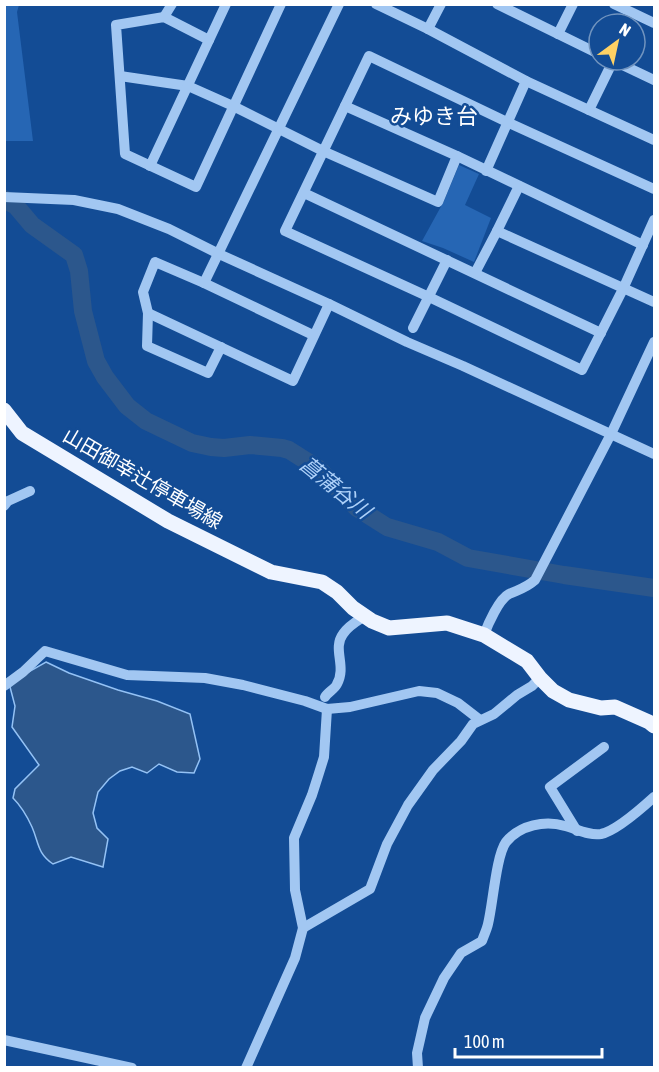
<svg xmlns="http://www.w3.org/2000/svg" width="659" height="1072" viewBox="0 0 659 1072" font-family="'Asap Condensed','Noto Sans JP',sans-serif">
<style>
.green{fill:#2666b4}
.water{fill:#2c578c;stroke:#94c2f5;stroke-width:1.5}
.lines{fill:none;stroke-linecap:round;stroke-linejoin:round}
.river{stroke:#2c578c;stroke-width:18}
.minor{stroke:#a2c7f2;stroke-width:10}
.major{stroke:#eef4ff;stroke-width:15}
.labels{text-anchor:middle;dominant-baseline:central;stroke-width:5;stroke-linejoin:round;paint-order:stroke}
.street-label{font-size:20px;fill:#fff;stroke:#134c95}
.water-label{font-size:21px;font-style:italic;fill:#aed1f9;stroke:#134c95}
.quarter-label{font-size:22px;fill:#fff;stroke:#134c95}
</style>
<rect width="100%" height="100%" fill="#134c95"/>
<g class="green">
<path d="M5 4 19 5 17 12 33 141H5Z"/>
<path d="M459 165 479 174 465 205 491 218 474 262 443 248 422 241 444 201Z"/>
</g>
<path class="water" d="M46 662 69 673 118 690 157 701 190 714 200 759 194 773 177 772 159 764 147 773 132 767 120 771 109 779 98 792 93 813 97 828 108 839 103 867 71 857 53 864C37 853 39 843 32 827 27 816 21 806 13 798L15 789 39 765 12 727 15 706 9 683Z"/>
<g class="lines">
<path class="river" d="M4 199 16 206 32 225 74 255 79 271 83 311 96 361 105 377 127 406 146 421 192 443 211 447 224 448 250 445 282 448 289 450 319 469 326 477 357 508 387 527 438 542 468 558 564 575 654 588"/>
<g class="minor">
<path d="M376 4 428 29 526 81 654 140"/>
<path d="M497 4 599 54"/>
<path d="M614 4 654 23"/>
<path d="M164 17 172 4"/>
<path d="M428 29 441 4"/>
<path d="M558 34 573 4"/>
<path d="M209 40 164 17 116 25 125 154 196 187 281 4"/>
<path d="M612 60 654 80"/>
<path d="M120 76 188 86 233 106 323 151 438 202 457 156"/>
<path d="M345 106 457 156 643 245"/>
<path d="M589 110 613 61"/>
<path d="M150 166 226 4"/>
<path d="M486 171 526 81"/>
<path d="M519 186 497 231 654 302"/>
<path d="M654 189 507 122 369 56 285 231 429 297 582 370 623 289 654 220"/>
<path d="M304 193 601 333"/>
<path d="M4 197 74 200 118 209 169 229 219 254 329 304 407 342 463 366 654 454"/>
<path d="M475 273 497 231"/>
<path d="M204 283 339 4"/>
<path d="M148 313 293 381 329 304"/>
<path d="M413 328 447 260"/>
<path d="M221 347 208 373 147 346 148 313 143 292 155 262 204 283 313 335"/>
<path d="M4 506 8 501 30 491"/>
<path d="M484 635C488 624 499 599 509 594 520 589 526 588 535 580L611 434 654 342"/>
<path d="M4 686 23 672 45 651 127 675 205 678 243 685 305 701 327 709 350 707 419 691 437 693 458 703 480 720"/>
<path d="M325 697C328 692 335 689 337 684 347 666 332 649 343 634 348 626 357 621 365 616"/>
<path d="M577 831 550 787 604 747"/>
<path d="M303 928 370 889 387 844 408 805 433 770 461 741 473 724 494 714 517 695 532 686 540 678"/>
<path d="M4 1040 132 1068"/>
<path d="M246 1068 295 958 303 928 295 890 294 838 312 795 319 773 324 757 327 709"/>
<path d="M418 1068 417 1053 425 1018 444 978 461 953 482 941C484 935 487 929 488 924 493 904 496 856 506 842 520 825 545 820 565 826 577 829 589 836 601 834 616 831 643 807 654 797"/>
</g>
<path class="major" d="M4 410 22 433 168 521 271 572 322 582 337 592 353 608 372 621 389 628 447 623 484 635 527 661 540 678 553 691 569 700 601 708 615 707 649 722 654 726"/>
</g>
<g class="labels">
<g class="street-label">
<text transform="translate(143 478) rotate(30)">山田御幸辻停車場線</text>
</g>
<g class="water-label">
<text transform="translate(336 487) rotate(39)">菖蒲谷川</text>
</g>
<g class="quarter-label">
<text x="434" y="116">みゆき台</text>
</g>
</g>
<rect width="659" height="1072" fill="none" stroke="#ffffff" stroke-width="12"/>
<g transform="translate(617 42) rotate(33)"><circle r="28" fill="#134c95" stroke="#7194bf" stroke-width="1.5"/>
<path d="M0-4.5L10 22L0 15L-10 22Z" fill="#ffd164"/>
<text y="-9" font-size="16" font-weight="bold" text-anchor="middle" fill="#ffffff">N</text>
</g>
<path d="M455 1048v9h147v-9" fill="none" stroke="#ffffff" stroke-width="3"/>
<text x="464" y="1048" font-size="18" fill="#ffffff" stroke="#134c95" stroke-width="4.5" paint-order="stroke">100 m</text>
</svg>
